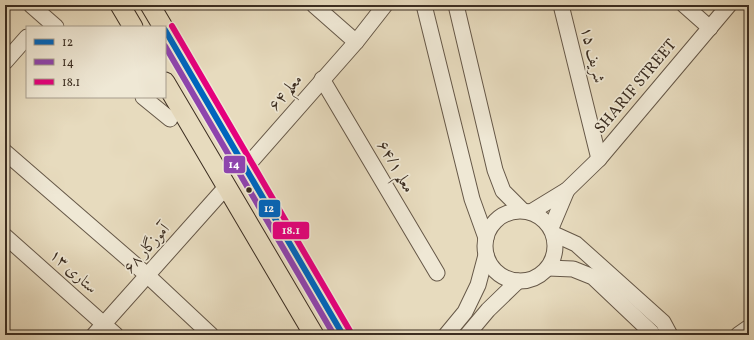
<svg xmlns="http://www.w3.org/2000/svg" width="754" height="340" viewBox="0 0 754 340" font-family="Vollkorn,Amiri,serif">
<style>
.lines{fill:none;stroke-linecap:round;stroke-linejoin:round}
.minor-casing{stroke:#665848;stroke-width:17}
.major-casing{stroke:#3b2d21;stroke-width:21}
.minor{stroke:#efe8d5;stroke-width:15}
.major{stroke:#e7dbbe;stroke-width:19}
.bus-1-casing{stroke:#efe8d5;stroke-width:9}
.bus-2-casing{stroke:#efe8d5;stroke-width:9}
.bus-3-casing{stroke:#efe8d5;stroke-width:9}
.bus-1{stroke:#0065bd;stroke-width:6}
.bus-2{stroke:#8e44ad;stroke-width:6}
.bus-3{stroke:#e5007d;stroke-width:6}
.bus-dot{fill:#3b2d21;stroke:#efe8d5;stroke-width:1.5}
.labels{text-anchor:middle;dominant-baseline:central;stroke-width:3.5;stroke-linejoin:round;paint-order:stroke}
.street-label{font-size:16px;fill:#3b2d21;stroke:#efe8d5}
.line-badge{stroke:#efe8d5;stroke-width:1.5}
.badge-label{font-size:11px;text-anchor:middle;font-weight:bold;fill:#fff}
</style>
<rect width="100%" height="100%" fill="#e7dbbe"/>
<filter id="stains"><feTurbulence type="fractalNoise" baseFrequency=".005" numOctaves="4"/><feColorMatrix values="0 0 0 0 .2 0 0 0 0 .09 0 0 0 0 .02 0 0 0 .5 -.17"/></filter>
<radialGradient id="worn" r=".72"><stop offset=".6" stop-color="#630" stop-opacity="0"/><stop offset="1" stop-color="#630" stop-opacity=".3"/></radialGradient>
<g class="lines">
<defs>
<g id="minor">
<path d="M31 5 56 27"/>
<path d="M314 5 356 42"/>
<path d="M424 5 472 199 486 238"/>
<path d="M456 5 495 170 503 191 522 210"/>
<path d="M561 5 599 159"/>
<path d="M684 5 710 28"/>
<path d="M5 62 27 37"/>
<path d="M322 79 437 273"/>
<path d="M143 97 170 119"/>
<path d="M5 152 147 275 211 335"/>
<path d="M245 168 356 42 385 5"/>
<circle cx="520" cy="246" r="35"/>
<path d="M531 212 567 190 599 159 729 5"/>
<path d="M551 228 567 190"/>
<path d="M554 234 576 244 663 322 670 335"/>
<path d="M5 236 116 335"/>
<path d="M548 268 573 269 593 277 651 332 653 335"/>
<path d="M94 335 226 187"/>
<path d="M446 335 465 312 478 285 486 255"/>
<path d="M467 335 488 310 518 281"/>
<path d="M738 335 748 328"/>
</g>
<g id="major">
<path d="M120 5 133 27"/>
<path d="M150 5 163 27"/>
<path d="M165 30 343 335"/>
<path d="M165 82 314 335"/>
</g>
</defs>
<use href="#minor" class="minor-casing"/>
<use href="#major" class="major-casing"/>
<use href="#minor" class="minor"/>
<use href="#major" class="major"/>
<defs>
<path id="bus-1" d="M165 30 343 335"/>
<path id="bus-2" d="M165 46 334 335"/>
<path id="bus-3" d="M172 26 350 331"/>
</defs>
<use href="#bus-1" class="bus-1-casing"/>
<use href="#bus-2" class="bus-2-casing"/>
<use href="#bus-3" class="bus-3-casing"/>
<use href="#bus-1" class="bus-1"/>
<use href="#bus-2" class="bus-2"/>
<use href="#bus-3" class="bus-3"/>
</g>
<circle class="bus-dot" cx="249" cy="190" r="3.5"/>
<g class="labels">
<g class="street-label">
<text transform="translate(592 55) rotate(76)">شریف ۱۵</text>
<text transform="translate(636 87) rotate(-50)">SHARIF STREET</text>
<text transform="translate(286 93) rotate(-49)">معلم ۶۴</text>
<text transform="translate(395 167) rotate(60)">معلم ۶۴/۱</text>
<text transform="translate(147 249) rotate(-48)">آموزگار ۶۸</text>
<text transform="translate(73 272) rotate(42)">ستاری ۱۳</text>
</g>
</g>
<g class="line-badge">
<rect x="223" y="155" width="23" height="19" rx="4" fill="#8e44ad"/>
<rect x="258" y="199" width="23" height="19" rx="4" fill="#0065bd"/>
<rect x="272" y="221" width="38" height="19" rx="4" fill="#e5007d"/>
</g>
<g class="badge-label">
<text x="234" y="168">14</text>
<text x="269" y="212">12</text>
<text x="291" y="234">18.1</text>
</g>
<rect width="754" height="340" fill="none" stroke="#e7dbbe" stroke-width="20"/>
<rect x="6" y="6" width="742" height="328" fill="none" stroke="#3b2d21" stroke-width="2"/>
<rect x="10" y="10" width="734" height="320" fill="none" stroke="#3b2d21"/>
<rect x="26" y="26" width="140" height="72" fill="#efe8d5" stroke="#a79d8d"/>
<rect x="34" y="39" width="20" height="6" fill="#0065bd" stroke="#a79d8d"/>
<text x="62" y="46" font-size="12" fill="#3b2d21">12</text>
<rect x="34" y="59" width="20" height="6" fill="#8e44ad" stroke="#a79d8d"/>
<text x="62" y="66" font-size="12" fill="#3b2d21">14</text>
<rect x="34" y="79" width="20" height="6" fill="#e5007d" stroke="#a79d8d"/>
<text x="62" y="86" font-size="12" fill="#3b2d21">18.1</text>
<rect width="100%" height="100%" filter="url(#stains)"/>
<rect width="100%" height="100%" fill="url(#worn)"/>
</svg>
